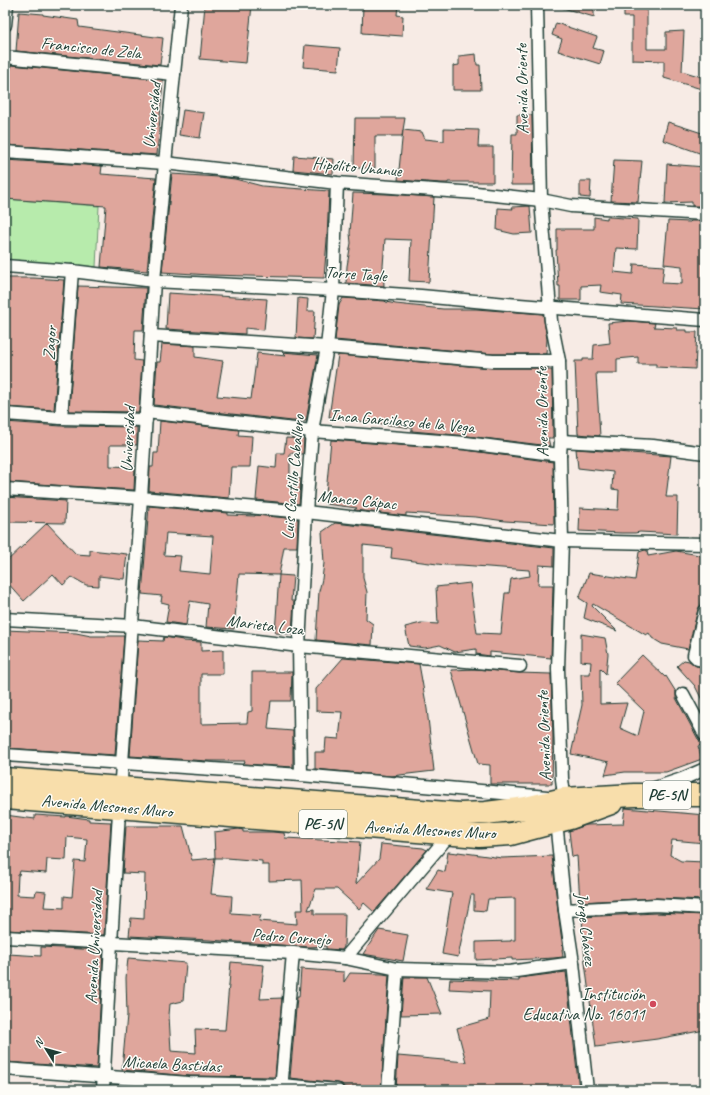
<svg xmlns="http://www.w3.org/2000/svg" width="710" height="1095" viewBox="0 0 710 1095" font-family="Caveat,sans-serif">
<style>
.green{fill:#b7ebac;stroke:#6b9470}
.building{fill:#dfa69c;stroke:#1f3d34;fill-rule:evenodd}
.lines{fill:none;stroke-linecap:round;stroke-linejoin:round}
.street-casing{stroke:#1f3d34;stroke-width:15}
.highway-casing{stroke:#1f3d34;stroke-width:25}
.street{stroke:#fdfcf7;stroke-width:12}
.highway{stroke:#f8deab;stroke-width:22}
.poi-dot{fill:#d1495b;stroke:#fdfcf7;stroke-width:1.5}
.labels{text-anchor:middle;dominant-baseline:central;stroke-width:3;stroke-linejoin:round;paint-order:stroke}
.shield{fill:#fdfcf7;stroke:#62766e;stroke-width:1}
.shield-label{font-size:16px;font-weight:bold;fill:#1f3d34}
.street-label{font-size:17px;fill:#1f3d34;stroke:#fdfcf7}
.poi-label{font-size:17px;fill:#1f3d34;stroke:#fdfcf7;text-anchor:end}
</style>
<rect width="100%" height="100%" fill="#f7ebe5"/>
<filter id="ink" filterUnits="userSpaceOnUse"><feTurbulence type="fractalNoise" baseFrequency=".025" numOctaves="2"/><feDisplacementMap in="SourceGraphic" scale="8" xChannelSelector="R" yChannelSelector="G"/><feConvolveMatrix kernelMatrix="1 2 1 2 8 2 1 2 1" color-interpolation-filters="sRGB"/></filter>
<g filter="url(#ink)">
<path class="green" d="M5 199 99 206 96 267 5 261Z"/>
<g class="building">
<path d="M205 5H252L246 63 200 59Z"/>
<path d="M363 5H398L397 15 403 16 402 36 362 33Z"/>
<path d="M564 5H594V17L563 8Z"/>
<path d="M624 5H647V49H666V32L684 31 682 71 705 78V90L664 78V61L632 60V17H624Z"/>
<path d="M19 12 43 14V15L78 20 79 27 163 38 160 65 16 51Z"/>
<path d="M556 23 597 37 593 48 604 51 600 64 558 51 562 39 552 35Z"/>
<path d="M305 45 340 48 338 70 303 67Z"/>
<path d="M476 54 477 65H480L481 90H453V66L459 65V56Z"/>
<path d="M11 65 163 80 157 155 5 145V127Z"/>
<path d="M183 110 204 113 200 138 179 135Z"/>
<path d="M517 115H532L533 185H511L512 134H517Z"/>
<path d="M355 118H405L402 136H375V168H354Z"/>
<path d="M668 122 705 134V155L663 140Z"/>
<path d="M444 129 479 130 478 147H493V182H448V183H441L398 180 403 130 422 132 425 139 444 141Z"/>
<path d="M294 156 334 159 333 174 293 170Z"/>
<path d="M5 160 102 166 101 174 156 178 147 271 101 267 106 206 5 199Z"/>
<path d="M614 160 642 161 638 202 611 201Z"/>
<path d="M667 164 705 167 704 206H692V202L665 203Z"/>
<path d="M172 174 218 177 235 179 262 186 329 191 327 240 324 278 210 275 162 272Z"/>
<path d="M580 181H591L590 198 580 197Z"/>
<path d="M353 193 387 194 434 197 429 282 409 281 411 240 385 239 383 266 384 286 346 283 347 266 351 243 350 233Z"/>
<path d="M530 206 532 233 514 234 497 230 498 208 513 209 512 207Z"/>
<path d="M594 217 607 219V217H610L638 219 637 249 616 248 614 272 633 274 634 264 664 266 662 283 682 284V266L664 264 668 221 690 222 691 221H703L702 224H704L703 257H705V309L621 304 622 295 600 292 601 285 581 286V300H560V286H558L556 250H557V229H594Z"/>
<path d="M5 278H34L64 280 54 410 5 407Z"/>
<path d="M78 286 146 288 143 330H135L134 360 142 361 139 412 69 411Z"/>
<path d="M168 293 267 299 264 330 245 328V334L166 329Z"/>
<path d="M298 298 308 299 307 311H315L313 339 296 338Z"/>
<path d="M343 298 385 301 386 302 396 304 443 309H476L543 314 547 339 546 354H493L335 340 339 305Z"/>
<path d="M629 321 655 323 654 327 677 328V330H687V332H697L695 369 656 367V364H638V357L617 359V373H596L600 436 578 434 575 361H583V359H593L594 345 610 343 608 323Z"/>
<path d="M162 344 195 346V357L223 361 217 396 251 399 257 353 286 356 282 352 318 355 306 421H292L154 405 157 362H160Z"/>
<path d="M338 355 492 368H545V370H552L553 438H548L550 446 467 436 412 431V428L329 417Z"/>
<path d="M160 421 239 430 238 435 252 436 250 467H231L229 498 149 491 150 467H153L154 453H158Z"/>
<path d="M5 422 61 426 137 427V445H110V466L135 467 134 490 5 482Z"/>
<path d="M286 438 304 439 303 454 290 453V478L301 479 299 504 256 500 259 466 276 468 277 453H284Z"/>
<path d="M331 440 465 450 553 462 554 524 505 521 476 517 406 513V516L354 510 357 508 325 504Z"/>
<path d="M576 449 671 456 666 497H678L677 534 640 532 635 533H621L579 531 580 508 618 510 619 490 612 489 613 472 578 468Z"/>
<path d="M5 497 66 501 65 523 5 522Z"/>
<path d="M149 506 228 513V515L255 516V515L298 519 297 547H284L279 575 239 574 234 629 206 627 208 604 190 601 186 625 166 622 169 604 161 602 162 596 142 594ZM166 533 213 536 210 574 179 571 181 556 164 555Z"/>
<path d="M47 523 76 554 90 555V550L127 554 124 579 99 576V586L86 585 72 577 63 585 53 574 24 601 5 580V563Z"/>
<path d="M335 523 554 548V566L539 565 538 585H553L551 658 490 652V656L476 654V649L455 652 440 645 425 648 409 646 405 627 421 623 438 624 436 587 470 583 477 633 501 634 505 593H509L511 579 530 576 529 570 461 565H445L391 558 392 548 363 545V578L367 592 366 619 373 624 372 645 316 640 319 591 322 579 324 563 322 532Z"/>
<path d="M645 550H647L648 556 676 551 705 556V581L701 605 698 609 688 649 662 644 652 638 649 633 646 635 593 604 592 606 617 631 584 618 587 603 579 598 589 573 635 580 639 552Z"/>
<path d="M279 575 293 576 291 601H294L292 634 275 633Z"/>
<path d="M5 630 76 633 91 636H124L115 755 5 748Z"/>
<path d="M581 634 605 638 608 654 606 674 600 668V704L627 703 620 728 638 736 644 711 615 683 642 655 665 677 666 676 676 692V698L698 739 702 742 703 745 698 746 702 759 666 772H625L605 775 609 762 571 754 582 705 581 674H590L591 662 581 661Z"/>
<path d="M164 637 183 640V641L201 642V651L223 650V674H201V724L247 723 248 712 252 711V672H292L291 701H271L268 729 293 731V767L244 764 245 761H208L130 756 138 640 163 641Z"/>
<path d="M343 658 419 664 427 709 434 771 391 776 315 769V752H325L326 738 339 739 342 712 316 711V689Z"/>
<path d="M684 660 689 661 696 666 705 667V706L695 686 677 666Z"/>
<path d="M475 669 519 673 551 674 553 736 552 784H490V765L478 764 451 670Z"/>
<path d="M625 808 705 815V843L672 840 670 855 681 861 705 862V900L656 898 580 902 577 856 572 857 569 831 586 825 623 824Z"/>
<path d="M5 815 35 819V815L66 817V816L89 819V821L111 822 104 935 5 930ZM67 837 87 839 85 862 75 861 72 897 64 896V908L44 907 46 892 36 891 35 896 17 895 18 875H19L20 871 46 873 47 859 66 860Z"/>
<path d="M126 826H183L192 860 215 858 214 832 239 829 243 830V832H272L284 833 285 838 360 842 356 884 379 859 381 844 423 848 427 850 374 912 364 903 359 909 337 889H316L308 910 314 909V914H345L344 947 342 950 326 949V946L309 947 209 940 129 936 131 918 144 919 145 874 123 873ZM215 858H227L262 861V865H269V881L302 880 303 910H296L297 924 259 921 261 915 231 913 232 896 211 894Z"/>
<path d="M448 852 458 853V852L502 858 552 856 558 911 563 949H562L563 957 554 958 512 960V958L476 960V942L511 941V940H515V898L488 899 486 911 474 910V895H471L458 957 442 954 452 893 426 889 438 870 445 872Z"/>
<path d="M656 913 705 915V1030L657 1039 596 1047 585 963 582 917Z"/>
<path d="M379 930 408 935 403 961 363 954Z"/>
<path d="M41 947 103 950 97 1068 5 1062V993L8 954 41 956Z"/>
<path d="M128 958 186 963 183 1001 170 1004 169 1015 171 1051 196 1053 195 1029 225 1030 231 962 264 965 260 999 282 998 275 1077 189 1076 122 1070 127 1015 126 978Z"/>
<path d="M301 969 344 972V982L350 973 383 974 389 975 381 1090 344 1087 342 1084 338 1083 290 1078 297 997H299Z"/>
<path d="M566 972 579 1090H396L398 1056 466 1062 457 1028 489 1019 490 991 449 989 450 979 519 981V978Z"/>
<path d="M404 977H427L442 1014 401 1015Z"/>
<path d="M121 1085 157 1088V1090H120Z"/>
</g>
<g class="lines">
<defs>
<g id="street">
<path d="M537 5 541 200 551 321 559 361 561 441 560 455 562 541 558 669 562 779 565 803"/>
<path d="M5 25 7 5"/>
<path d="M5 57 174 74"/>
<path d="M5 152 165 163 337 183 476 193 541 200 571 206 705 214"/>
<path d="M5 266 72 271 154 281 333 290 421 296 507 304 705 320"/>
<path d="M151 336 327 347 493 361H559"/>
<path d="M146 412 312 431 466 443 560 455"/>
<path d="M5 414 61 418 146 420"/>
<path d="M61 418 72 271"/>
<path d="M561 441 653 446 705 453"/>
<path d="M5 489 141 498 306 512 562 541 705 544"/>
<path d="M705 611 694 655 698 659 705 660"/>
<path d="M5 619 133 626 299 646 520 666"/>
<path d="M683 694 705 735"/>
<path d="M5 755 301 775 547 797"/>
<path d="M301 775 299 646 306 512 312 431 327 347 333 290 337 183"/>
<path d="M652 789 682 779 705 769"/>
<path d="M556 821 565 910 573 963 587 1090"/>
<path d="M565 910 656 905 705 908"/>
<path d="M5 937 293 953 345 958 397 969 509 972 573 963"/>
<path d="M345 958 450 834"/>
<path d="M5 1069 189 1083 282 1085 337 1090"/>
<path d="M103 1090 111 943 122 763 141 498 154 281 165 163 181 5"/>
<path d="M281 1090 293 953"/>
<path d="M388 1090 397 969"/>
</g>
<g id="highway">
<path d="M5 779 460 814 486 813 526 808 564 799 634 795H705"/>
<path d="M5 798 479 836 511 834 570 818 611 803"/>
</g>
</defs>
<use href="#street" class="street-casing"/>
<use href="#highway" class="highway-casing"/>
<use href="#street" class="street"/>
<use href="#highway" class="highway"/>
</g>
</g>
<circle class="poi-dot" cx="653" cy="1004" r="4"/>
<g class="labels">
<g class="shield">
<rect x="643" y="781" width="48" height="28" rx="3"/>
<rect x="299" y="810" width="48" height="28" rx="3"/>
</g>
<g class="shield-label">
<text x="667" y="795">PE-5N</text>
<text x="323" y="824">PE-5N</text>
</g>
<g class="street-label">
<text transform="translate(91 48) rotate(6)">Francisco de Zela</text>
<text transform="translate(522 89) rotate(-91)">Avenida Oriente</text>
<text transform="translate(152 115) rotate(-84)">Universidad</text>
<text transform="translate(357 167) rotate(5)">Hipólito Unanue</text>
<text transform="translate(356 274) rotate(4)">Torre Tagle</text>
<text transform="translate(50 343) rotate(-86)">Zagor</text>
<text transform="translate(542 412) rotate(-91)">Avenida Oriente</text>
<text transform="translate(402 421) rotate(5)">Inca Garcilaso de la Vega</text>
<text transform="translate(128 439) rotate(-87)">Universidad</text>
<text transform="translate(293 477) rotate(-85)">Luis Castillo Caballero</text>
<text transform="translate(357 500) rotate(6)">Manco Cápac</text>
<text transform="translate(265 625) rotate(7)">Marieta Loza</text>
<text transform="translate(544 736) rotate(-92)">Avenida Oriente</text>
<text transform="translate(107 806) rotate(5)">Avenida Mesones Muro</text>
<text transform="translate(430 830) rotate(3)">Avenida Mesones Muro</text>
<text transform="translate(586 929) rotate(83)">Jorge Chávez</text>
<text transform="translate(291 937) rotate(4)">Pedro Cornejo</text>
<text transform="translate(94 947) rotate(-87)">Avenida Universidad</text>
<text transform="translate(172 1064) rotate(3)">Micaela Bastidas</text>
</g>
<g class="poi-label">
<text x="645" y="994">Institución<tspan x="645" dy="20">Educativa No. 16011</tspan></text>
</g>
</g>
<rect width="710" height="1095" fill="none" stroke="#fdfcf7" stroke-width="20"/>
<rect x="10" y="10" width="690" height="1075" fill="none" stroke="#1f3d34" stroke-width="1.5" filter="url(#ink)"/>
<g transform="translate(46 1049) rotate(307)" stroke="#fdfcf7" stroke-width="3" paint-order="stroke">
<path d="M0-3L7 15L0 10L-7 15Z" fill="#1f3d34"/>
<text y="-6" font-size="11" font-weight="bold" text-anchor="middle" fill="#1f3d34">N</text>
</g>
</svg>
